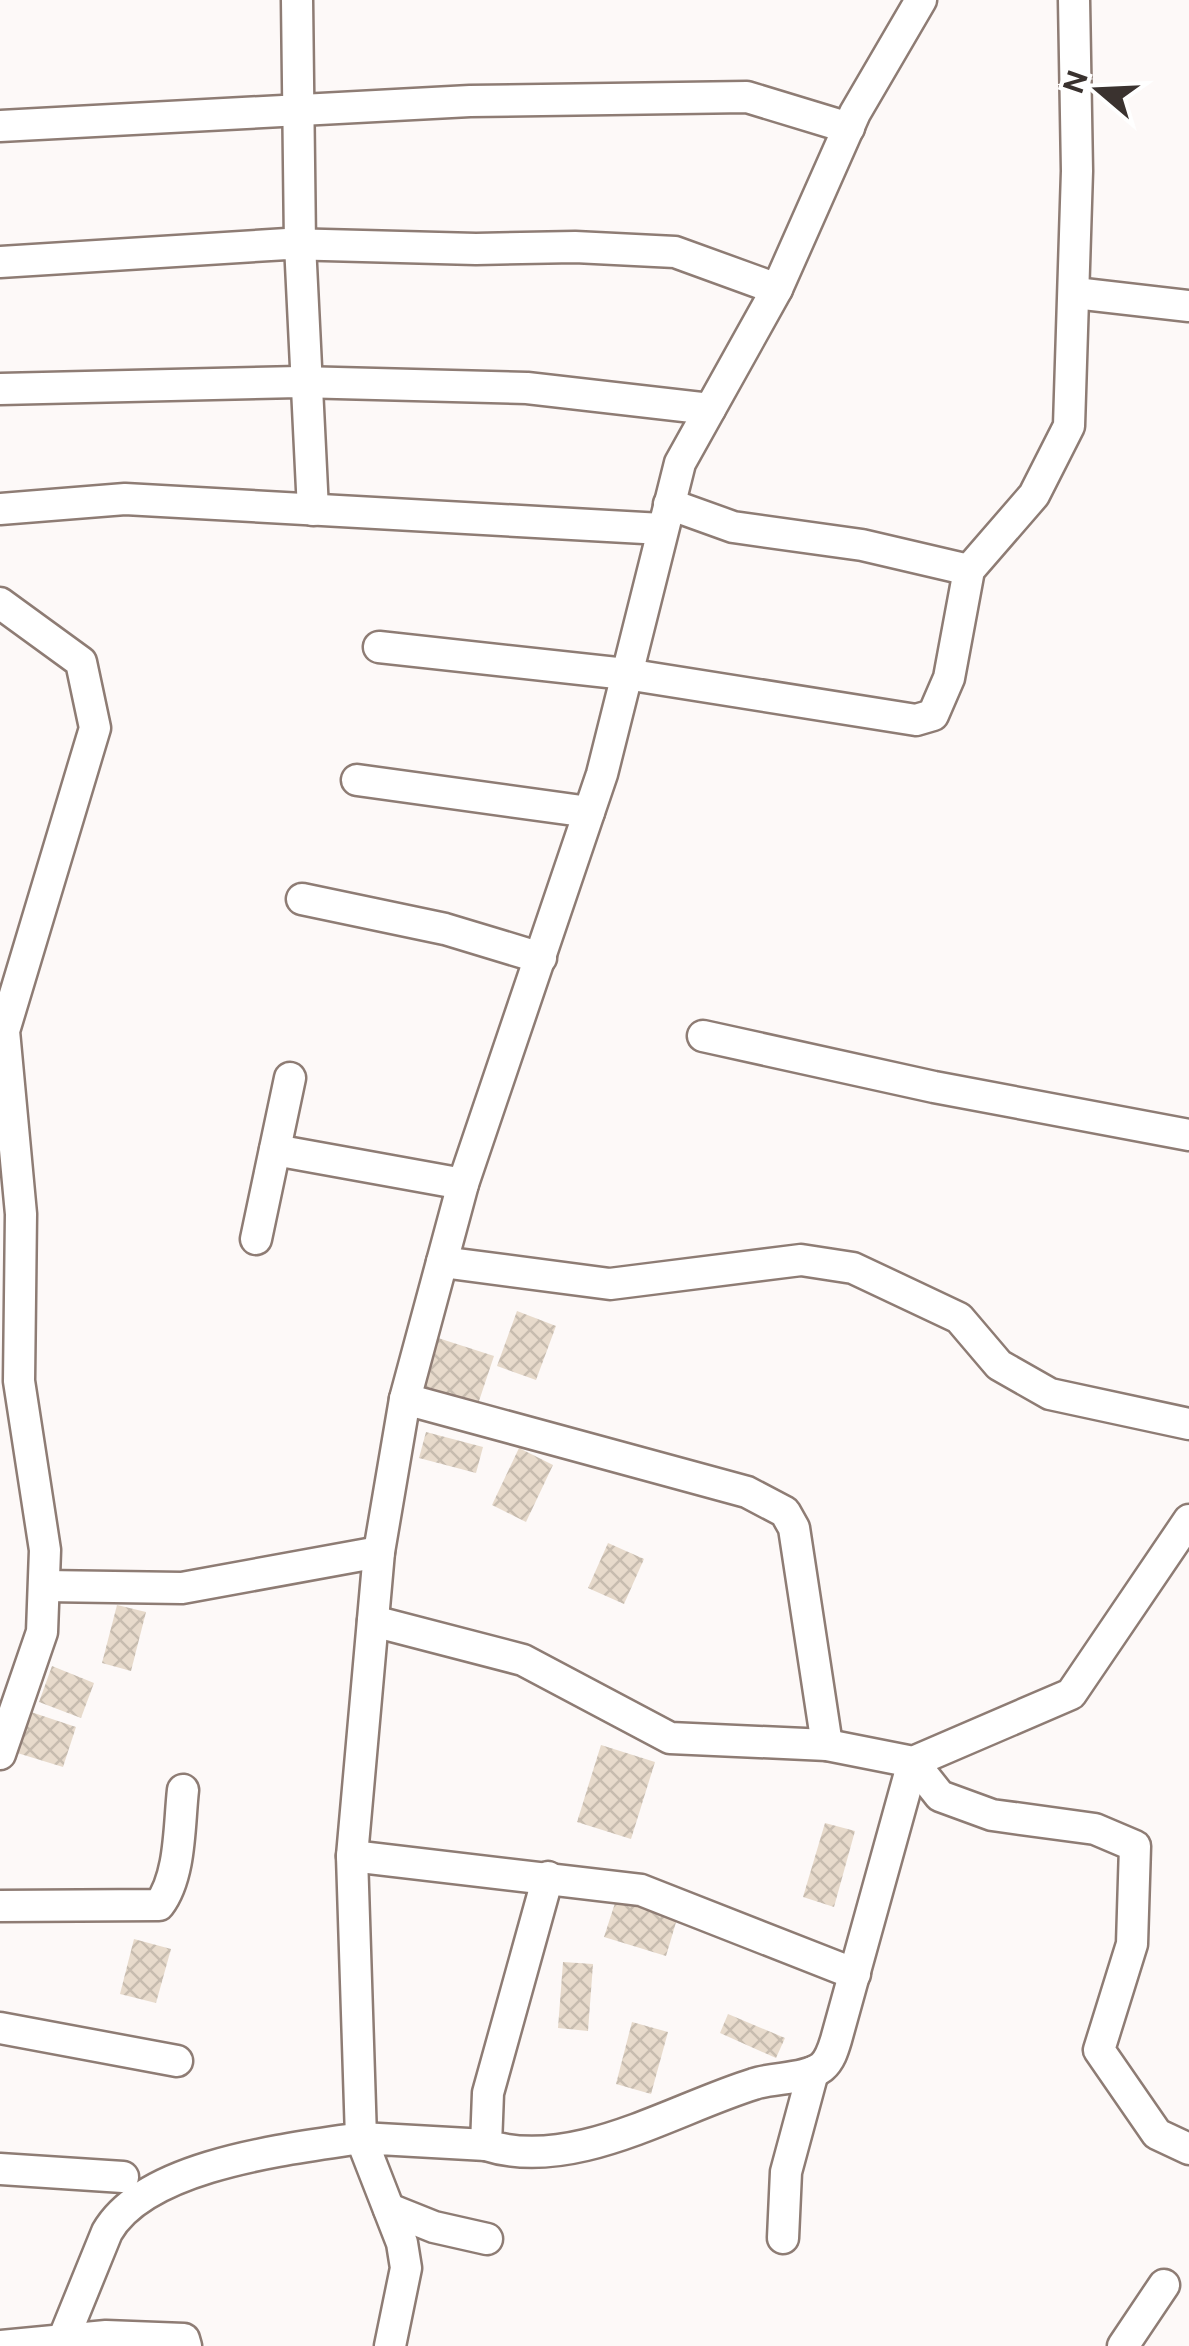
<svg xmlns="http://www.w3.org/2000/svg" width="1189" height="2346" viewBox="0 0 1189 2346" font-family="'Public Sans',sans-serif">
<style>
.building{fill:url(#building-cross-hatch)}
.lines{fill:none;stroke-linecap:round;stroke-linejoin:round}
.minor-casing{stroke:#8e7c74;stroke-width:35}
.minor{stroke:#fff;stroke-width:30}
</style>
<defs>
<pattern id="building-cross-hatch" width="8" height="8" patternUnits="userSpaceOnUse" patternTransform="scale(2.5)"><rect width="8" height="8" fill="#e7dacb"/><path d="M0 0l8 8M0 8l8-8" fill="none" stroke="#c7bcaf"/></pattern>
</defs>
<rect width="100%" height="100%" fill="#fdf9f8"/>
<g class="building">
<path d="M517 1311 556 1326 536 1380 497 1366Z"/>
<path d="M435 1337 494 1356 477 1407 418 1388Z"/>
<path d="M426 1432 483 1447 476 1473 419 1458Z"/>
<path d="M519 1448 553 1465 526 1522 492 1505Z"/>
<path d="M608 1543 644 1559 624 1604 588 1588Z"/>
<path d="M117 1605 146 1612 131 1671 102 1663Z"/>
<path d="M52 1666 94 1683 81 1718 39 1702Z"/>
<path d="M28 1711 76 1727 63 1767 14 1752Z"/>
<path d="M601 1745 655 1762 631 1839 577 1822Z"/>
<path d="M825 1823 855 1831 834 1907 803 1897Z"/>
<path d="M616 1900 677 1919 666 1956 604 1937Z"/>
<path d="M134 1939 171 1949 156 2003 120 1994Z"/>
<path d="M563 1962 593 1964 588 2031 558 2028Z"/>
<path d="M728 2014 785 2038 776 2058 720 2033Z"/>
<path d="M632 2022 668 2032 651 2094 616 2084Z"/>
</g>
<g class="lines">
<defs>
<g id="minor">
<path d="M297 0 300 244 313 510"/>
<path d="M0 126 470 101 747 97 849 128"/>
<path d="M0 262 287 244 476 249 575 247 675 252 777 289"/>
<path d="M1075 293 1189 306"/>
<path d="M0 389 299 382 527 388 710 409"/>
<path d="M669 504 733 527 862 545 969 570"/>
<path d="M0 509 125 499 662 529"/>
<path d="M0 603 81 662 95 728 4 1031 21 1214 19 1381 45 1550 42 1632 0 1754"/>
<path d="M379 647 626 674 916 720 933 715 949 678 969 570 1034 495 1069 426 1077 171 1074 0"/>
<path d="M357 780 589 812"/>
<path d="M302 899 445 929 541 958"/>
<path d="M703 1036 934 1087 1189 1135"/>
<path d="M275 1150 463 1184"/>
<path d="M256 1239 290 1078"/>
<path d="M442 1262 610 1284 801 1260 853 1268 959 1318 999 1365 1050 1394 1189 1424"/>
<path d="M405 1399 747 1492 785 1512 794 1528 827 1745"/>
<path d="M45 1586 182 1588 379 1552"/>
<path d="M373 1621 523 1660 670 1738 827 1745 913 1762 1071 1694 1189 1520"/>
<path d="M913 1762 940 1796 992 1815 1095 1829 1135 1846 1132 1944 1099 2050 1157 2134 1189 2149"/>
<path d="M352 1856 641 1890 855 1974"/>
<path d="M548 1877 488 2093 486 2145C572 2173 673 2109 754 2084 774 2077 805 2080 822 2067 830 2060 833 2050 836 2040L913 1762"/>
<path d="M0 1906 159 1905C181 1876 179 1825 183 1790"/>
<path d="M0 2028 177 2061"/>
<path d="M0 2169 123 2177"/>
<path d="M389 2209 434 2227 487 2239"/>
<path d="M783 2238 786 2172 813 2072"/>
<path d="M63 2340 107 2232C146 2164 289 2149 361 2138L352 1856 379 1552 405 1399 463 1184 602 774 680 463 777 289 855 113 921 0"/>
<path d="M0 2346 106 2336 184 2339 186 2346"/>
<path d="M390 2346 406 2268 402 2243 361 2138 486 2145"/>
<path d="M1123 2346 1164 2285"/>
</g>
</defs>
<use href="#minor" class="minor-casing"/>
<use href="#minor" class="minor"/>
</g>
<g transform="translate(1099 90) rotate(289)" stroke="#ffffff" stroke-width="8" paint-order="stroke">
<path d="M0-8L18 38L0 25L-18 38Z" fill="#3a322f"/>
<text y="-15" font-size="28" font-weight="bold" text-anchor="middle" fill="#3a322f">N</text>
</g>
</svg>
